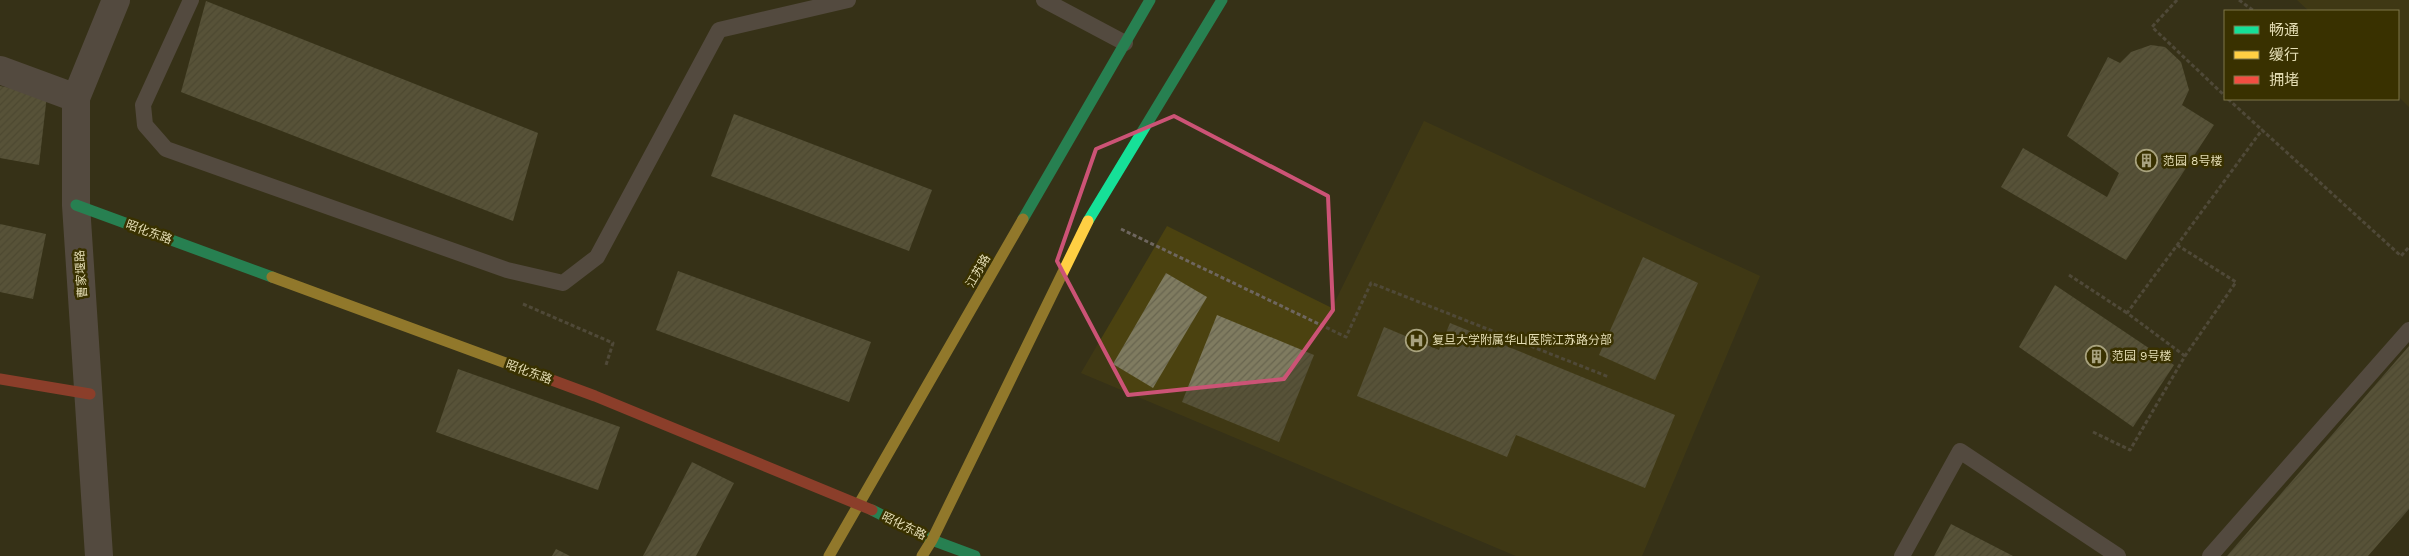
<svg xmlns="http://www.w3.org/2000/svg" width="2409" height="556" viewBox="0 0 2409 556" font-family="'Work Sans','Noto Sans SC',sans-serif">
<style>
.built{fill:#4b4210}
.building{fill:url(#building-hatch)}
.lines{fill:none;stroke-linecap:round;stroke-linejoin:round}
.path{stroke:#6e665f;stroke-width:3;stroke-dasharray:4 2.5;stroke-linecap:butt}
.lane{stroke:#77696f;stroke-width:16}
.street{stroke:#77696f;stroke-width:28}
.fast{stroke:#16e098;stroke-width:11}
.slow{stroke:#ffcf43;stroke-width:11}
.jam{stroke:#f24e42;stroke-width:11}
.marked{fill:none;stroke:#cc5376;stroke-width:4;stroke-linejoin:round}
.labels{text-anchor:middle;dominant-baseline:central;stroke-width:5;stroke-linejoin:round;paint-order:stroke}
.poi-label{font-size:12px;fill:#e5deb5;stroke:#393100;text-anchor:start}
.street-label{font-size:12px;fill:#e5deb5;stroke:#393100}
</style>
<defs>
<pattern id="building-hatch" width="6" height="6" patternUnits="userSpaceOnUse" patternTransform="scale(1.25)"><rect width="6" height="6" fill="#7f7b60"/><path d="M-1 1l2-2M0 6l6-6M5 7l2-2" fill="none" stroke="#68654f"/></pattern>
</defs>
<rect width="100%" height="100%" fill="#363218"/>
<g class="built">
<path d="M2297 0H2409V107L2398 96V11H2309Z"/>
<path d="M1424 121 1760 276 1642 556H1516L1081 373 1167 226 1332 308Z"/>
</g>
<g class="building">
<path d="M206 1 538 133 513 221 181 92Z"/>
<path d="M2151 45 2165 47 2181 62 2189 90 2182 105 2214 125 2126 260 2001 187 2023 148 2107 197 2119 173 2067 136 2108 57 2120 63 2131 52Z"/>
<path d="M0 86 47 95 39 165 0 158Z"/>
<path d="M734 114 932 190 909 251 711 176Z"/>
<path d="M0 224 46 234 33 299 0 292Z"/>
<path d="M1643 257 1698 283 1655 380 1599 355Z"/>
<path d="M678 271 871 342 849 402 656 330Z"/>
<path d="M1166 273 1207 297 1153 388 1113 364Z"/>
<path d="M2055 285 2174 365 2133 427 2019 347Z"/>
<path d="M1217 315 1314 355 1279 442 1182 402Z"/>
<path d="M1450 323 1675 415 1645 488 1516 435 1507 457 1357 396 1384 327 1439 350Z"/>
<path d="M2409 346V509L2368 556H2227Z"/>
<path d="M458 369 620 427 598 490 436 432Z"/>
<path d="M692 462 734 483 696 556H643Z"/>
<path d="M1951 524 2013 556H1934Z"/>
<path d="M556 549 570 556H552Z"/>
</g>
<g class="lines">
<g class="path">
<path d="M2177 0 2152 27 2225 96"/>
<path d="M2239 0 2254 11"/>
<path d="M2228 99 2262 130"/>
<path d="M1121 229 1346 337 1371 283 1609 377"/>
<path d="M2069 275 2127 313"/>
<path d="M523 304 613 343 606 365"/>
<path d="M2185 356 2127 313 2262 130 2401 256 2409 247"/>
<path d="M2093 432 2130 450 2185 356 2236 282 2177 245"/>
</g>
<g class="lane">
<path d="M191 0 143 105 145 125 166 149 507 270 563 283 597 257 719 30 848 0"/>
<path d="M1044 0 1125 43"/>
<path d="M1902 556 1960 451 2118 556"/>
<path d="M2210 556 2409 330"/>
</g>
<g class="street">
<path d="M0 70 76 98"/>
<path d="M99 556 76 205V98L116 0"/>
</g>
<g class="fast">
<path d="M76 205 272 277"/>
<path d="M1023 219 1150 0"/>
<path d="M1088 221 1222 0"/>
<path d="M872 510 932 540 975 556"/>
</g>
<g class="slow">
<path d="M272 277 522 369"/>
<path d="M829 556 1023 219"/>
<path d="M922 556 932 540 1088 221"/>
</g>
<g class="jam">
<path d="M522 369 595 396 872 510"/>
<path d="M0 379 90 394"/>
</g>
</g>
<path d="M0 0H2409V556H0ZM1174 116 1328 196 1333 310 1284 379 1128 395 1057 261 1096 149Z" fill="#363218" fill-opacity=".55" fill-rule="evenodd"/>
<path class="marked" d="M1174 116 1328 196 1333 310 1284 379 1128 395 1057 261 1096 149Z"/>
<defs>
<symbol id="building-ring" viewBox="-11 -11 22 22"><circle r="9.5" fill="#393100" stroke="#a8a27e" stroke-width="1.5"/><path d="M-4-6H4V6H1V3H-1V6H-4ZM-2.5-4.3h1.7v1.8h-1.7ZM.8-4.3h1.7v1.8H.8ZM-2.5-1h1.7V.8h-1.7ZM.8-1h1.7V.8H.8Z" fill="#a8a27e"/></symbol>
<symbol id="hospital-ring" viewBox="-11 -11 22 22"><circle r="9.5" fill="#393100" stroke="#a8a27e" stroke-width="1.5"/><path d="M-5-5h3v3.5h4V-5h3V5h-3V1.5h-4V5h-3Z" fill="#a8a27e"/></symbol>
</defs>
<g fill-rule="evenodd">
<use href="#building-ring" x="2134" y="148" width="25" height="25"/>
<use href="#hospital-ring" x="1404" y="328" width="25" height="25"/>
<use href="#building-ring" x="2084" y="344" width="25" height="25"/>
</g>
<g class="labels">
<g class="poi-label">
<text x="2163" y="161">范园 8号楼</text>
<text x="1432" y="340">复旦大学附属华山医院江苏路分部</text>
<text x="2112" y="356">范园 9号楼</text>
</g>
<g class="street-label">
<text transform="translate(149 232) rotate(20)">昭化东路</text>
<text transform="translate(978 271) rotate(-60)">江苏路</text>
<text transform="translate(81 274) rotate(-94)">曹家堰路</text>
<text transform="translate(529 372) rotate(20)">昭化东路</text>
<text transform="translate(904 526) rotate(26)">昭化东路</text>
</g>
</g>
<rect x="2224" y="10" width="175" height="90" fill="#393100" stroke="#7e7648"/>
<rect x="2234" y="26" width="25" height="8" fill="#16e098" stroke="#7e7648"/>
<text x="2269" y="35" font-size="15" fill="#e5deb5">畅通</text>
<rect x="2234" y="51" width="25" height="8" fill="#ffcf43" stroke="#7e7648"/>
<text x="2269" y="60" font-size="15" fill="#e5deb5">缓行</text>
<rect x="2234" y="76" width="25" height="8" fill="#f24e42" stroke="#7e7648"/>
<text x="2269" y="85" font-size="15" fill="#e5deb5">拥堵</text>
</svg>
